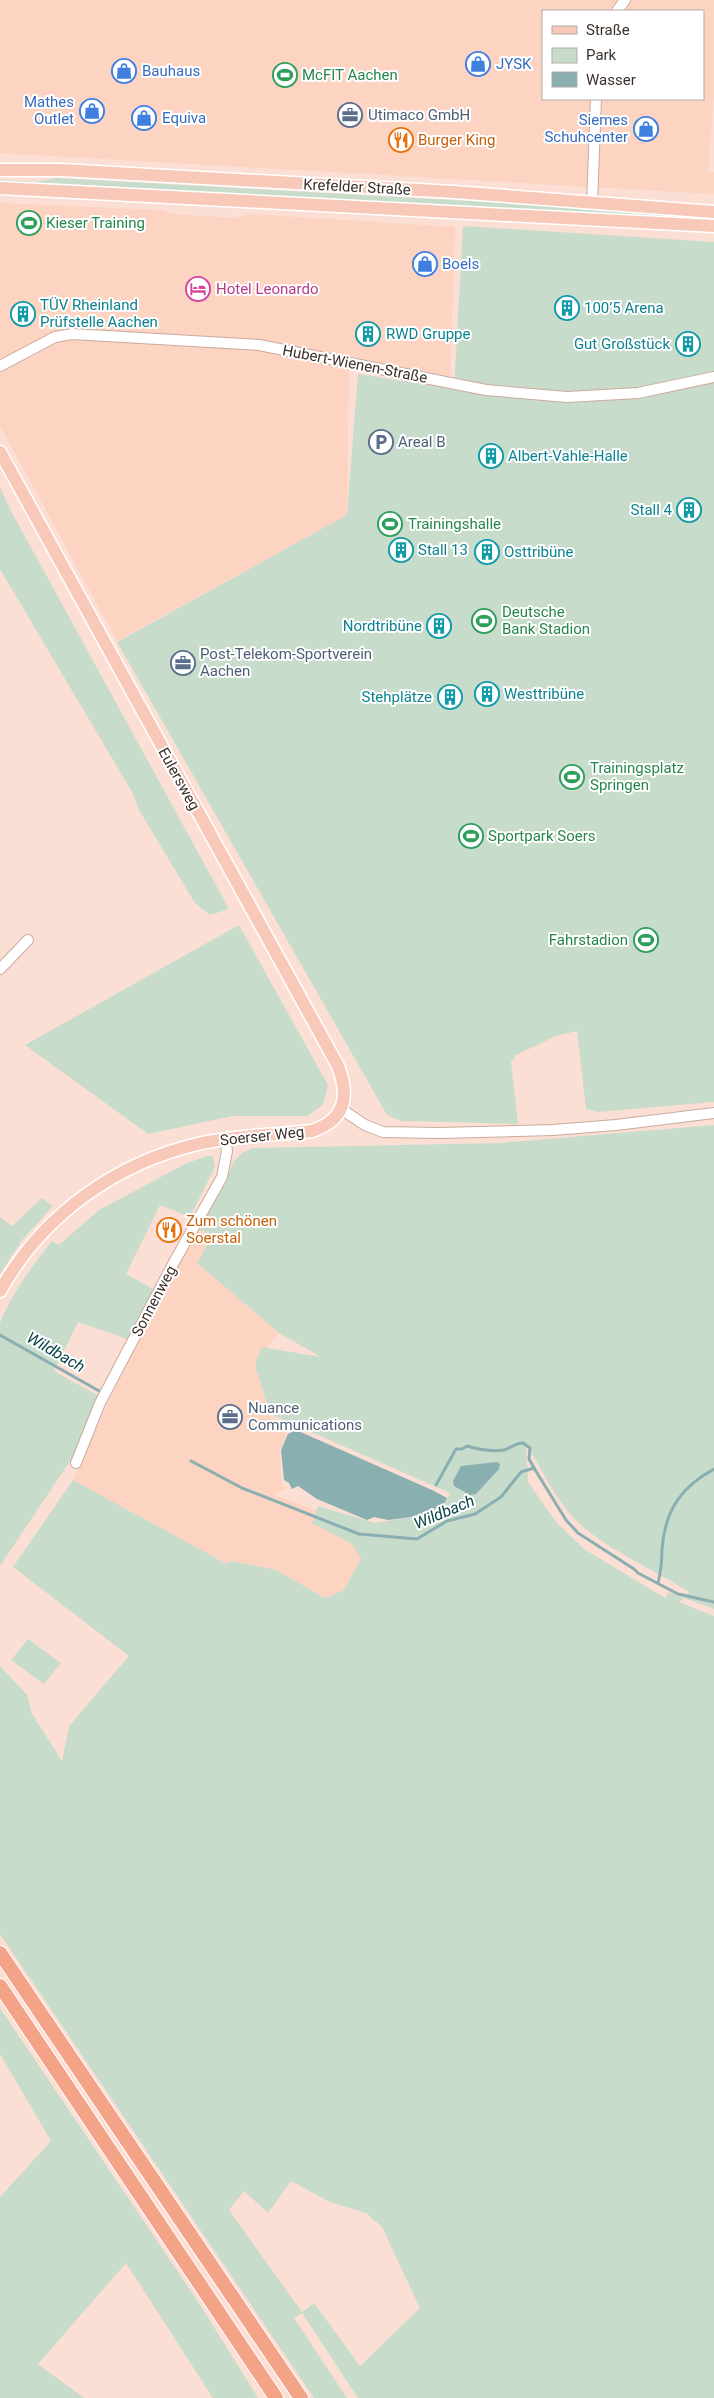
<svg xmlns="http://www.w3.org/2000/svg" width="714" height="2398" viewBox="0 0 714 2398" font-family="Roboto,sans-serif">
<style>
.built{fill:#fdd3c2;fill-rule:evenodd}
.green{fill:#c8dccc;fill-rule:evenodd}
.water{fill:#89afb1}
.lines{fill:none;stroke-linecap:round;stroke-linejoin:round}
.stream{stroke:#89afb1;stroke-width:3}
.minor-casing{stroke:#cbaa9d;stroke-width:12}
.major-casing{stroke:#fff;stroke-width:15}
.highway-casing{stroke:#fff;stroke-width:16}
.minor{stroke:#fff;stroke-width:10}
.major{stroke:#f8c8b8;stroke-width:12}
.highway{stroke:#f3a388;stroke-width:14}
.labels{text-anchor:middle;dominant-baseline:central;stroke-width:4;stroke-linejoin:round;paint-order:stroke}
.shop-label{font-size:15px;fill:#366cbe;stroke:#fff;text-anchor:start}
.leisure-label{font-size:15px;fill:#27864d;stroke:#fff;text-anchor:start}
.service-label{font-size:15px;fill:#4e5e75;stroke:#fff;text-anchor:start}
.food-label{font-size:15px;fill:#c56008;stroke:#fff;text-anchor:start}
.street-label{font-size:15px;fill:#3d2f2a;stroke:#fff}
.hotel-label{font-size:15px;fill:#b23c85;stroke:#fff;text-anchor:start}
.culture-label{font-size:15px;fill:#0d838f;stroke:#fff;text-anchor:start}
.water-label{font-size:16px;font-style:italic;fill:#094448;stroke:#fff}
</style>
<rect width="100%" height="100%" fill="#fcdfd4"/>
<g class="built">
<path d="M0 0H714V94L708 171 714 172V194L0 153ZM543 11H703V99H543Z"/>
<path d="M0 203 162 210 171 214 234 218 249 214 455 227 450 376 349 359 347 515 117 641 0 426Z"/>
<path d="M199 1229 212 1236 197 1263 279 1333 268 1346 271 1350 261 1348 255 1365 271 1418 295 1428 287 1432 279 1453 282 1485 288 1488 274 1495 361 1526V1558L344 1590 325 1598 276 1570 227 1564 73 1480 136 1343Z"/>
</g>
<g class="green">
<path d="M58 178 558 206 587 210 714 216V221L69 184 0 183V180L35 182Z"/>
<path d="M463 226 714 242V1102L598 1112 586 1109 577 1031 556 1036 514 1056 515 1059 511 1061 518 1124 401 1121 387 1115 117 642 347 515 358 374 454 389Z"/>
<path d="M0 487 11 511 229 909 210 915 195 903 139 810 132 792 0 569Z"/>
<path d="M239 925 328 1085 323 1105 307 1116H233L148 1134 25 1045Z"/>
<path d="M714 1125V1609L684 1598 679 1602 714 1616V2398H358L302 2313 294 2318 347 2398H314L0 1934V1666L28 1696 31 1712 62 1761 69 1726 129 1656 13 1567 73 1480 227 1564 231 1561 276 1570 325 1598 344 1590 361 1558 352 1544 312 1523 318 1506 375 1523 411 1517 444 1505 450 1493 270 1414 255 1365 261 1347 321 1357 279 1333 197 1263 212 1236 199 1229 222 1188 234 1161 242 1153 253 1148 500 1143ZM526 1443C540 1467 553 1494 571 1515 599 1547 654 1569 689 1592L684 1598 669 1592 665 1598 584 1549 556 1522 528 1482ZM291 2181 330 2202 366 2213 382 2227 420 2308 360 2366 314 2303 302 2312 229 2210 244 2191 268 2213Z"/>
<path d="M207 1156H213L215 1167 190 1217 160 1205 126 1274 155 1290 127 1339 78 1322 54 1371 99 1396 74 1455 0 1566V1323C12 1293 32 1266 52 1241L59 1245 99 1210 187 1163Z"/>
<path d="M42 1198 53 1206 22 1240 0 1274V1217L12 1226Z"/>
<path d="M28 1639 61 1663 44 1684 11 1660Z"/>
<path d="M0 2008 197 2300 258 2398H213L126 2263 38 2364 84 2398H0V2197L51 2141 0 2054Z"/>
</g>
<g class="water">
<path d="M296 1430 432 1490 447 1498 444 1505 411 1517 388 1520 374 1517 367 1520 317 1499 298 1486 292 1489 289 1483 284 1480 281 1450 288 1434Z"/>
<path d="M497 1462 500 1464 499 1469 476 1494 470 1495 454 1486 453 1481 461 1466Z"/>
</g>
<g class="lines">
<g class="stream">
<path d="M0 1335 101 1392"/>
<path d="M191 1461 242 1488 359 1534 417 1539 447 1521 475 1514 501 1497 521 1472 534 1468 566 1520 578 1533 634 1569 638 1573 678 1594 714 1602"/>
<path d="M436 1485 456 1449H462L467 1446C477 1449 492 1452 504 1450 511 1448 515 1443 523 1443L530 1448 529 1459 534 1468"/>
<path d="M658 1583C661 1571 662 1561 662 1549 665 1510 681 1487 714 1469"/>
</g>
<defs>
<g id="minor">
<path d="M617 11 625 0"/>
<path d="M592 203 596 99"/>
<path d="M0 366 55 337 72 334 259 345 486 390 567 397 638 393 714 377"/>
<path d="M0 969 28 940"/>
<path d="M341 1109 365 1125 383 1132 439 1133 553 1130 616 1125 714 1113"/>
<path d="M76 1463 100 1403 173 1264 222 1177 227 1151 225 1139"/>
</g>
<g id="major">
<path d="M0 170H61L454 192 714 212"/>
<path d="M0 188 714 226"/>
<path d="M0 452 338 1066C350 1097 345 1120 312 1131 276 1135 238 1135 202 1143 117 1162 43 1214 0 1291"/>
</g>
<g id="highway">
<path d="M0 1953 301 2398"/>
<path d="M0 1986 276 2398"/>
</g>
</defs>
<use href="#minor" class="minor-casing"/>
<use href="#major" class="major-casing"/>
<use href="#highway" class="highway-casing"/>
<use href="#minor" class="minor"/>
<use href="#major" class="major"/>
<use href="#highway" class="highway"/>
</g>
<defs>
<symbol id="shop-ring" viewBox="-11 -11 22 22"><circle r="9.5" fill="#fff" stroke="#3f7fe0" stroke-width="1.5"/><path d="M-5-2.5h2.3a2.7 3.5 0 0 1 5.4 0H5L5.5 6h-11ZM-1.5-2.5h3a1.5 2.3 0 0 0-3 0Z" fill="#3f7fe0"/></symbol>
<symbol id="stadium-ring" viewBox="-11 -11 22 22"><circle r="9.5" fill="#fff" stroke="#2e9e5b" stroke-width="1.5"/><path d="M0-5a6.5 5 0 1 0 0 10a6.5 5 0 1 0 0-10ZM-3.5-1.8h7v3.6h-7Z" fill="#2e9e5b"/></symbol>
<symbol id="office-ring" viewBox="-11 -11 22 22"><circle r="9.5" fill="#fff" stroke="#5c6f8a" stroke-width="1.5"/><path d="M-6-3h4V-5.5h4V-3h4V5H-6ZM-1-4.5V-3h2v-1.5ZM-6 0V1H6V0Z" fill="#5c6f8a"/></symbol>
<symbol id="restaurant-ring" viewBox="-11 -11 22 22"><circle r="9.5" fill="#fff" stroke="#e8710a" stroke-width="1.5"/><path d="M-5-6h1v4h1v-4h1v4h1v-4h1v5L-1.5 .5V6h-2V.5L-5-1ZM5-6V6H3V1.5H1.5Q1.5-4 5-6Z" fill="#e8710a"/></symbol>
<symbol id="hotel-ring" viewBox="-11 -11 22 22"><circle r="9.5" fill="#fff" stroke="#d1479c" stroke-width="1.5"/><path d="M-6-4.5h1.5V1H6V5H4.5V3h-9V5H-6ZM-4 0a1.8 1.8 0 1 1 3.6 0ZM.5 0V-2.5h3Q6-2.5 6 0Z" fill="#d1479c"/></symbol>
<symbol id="building-ring" viewBox="-11 -11 22 22"><circle r="9.5" fill="#fff" stroke="#0f9aa8" stroke-width="1.5"/><path d="M-4-6H4V6H1V3H-1V6H-4ZM-2.5-4.3h1.7v1.8h-1.7ZM.8-4.3h1.7v1.8H.8ZM-2.5-1h1.7V.8h-1.7ZM.8-1h1.7V.8H.8Z" fill="#0f9aa8"/></symbol>
<symbol id="parking-ring" viewBox="-11 -11 22 22"><circle r="9.5" fill="#fff" stroke="#5c6f8a" stroke-width="1.5"/><path d="M-3.5-5.5H1a3.5 3.5 0 0 1 0 7H-1V5.5H-3.5ZM-1-3.4V-.6H.8a1.4 1.4 0 0 0 0-2.8Z" fill="#5c6f8a"/></symbol>
</defs>
<g fill-rule="evenodd">
<use href="#shop-ring" x="464" y="50" width="28" height="28"/>
<use href="#shop-ring" x="110" y="57" width="28" height="28"/>
<use href="#stadium-ring" x="271" y="61" width="28" height="28"/>
<use href="#shop-ring" x="78" y="97" width="28" height="28"/>
<use href="#office-ring" x="336" y="101" width="28" height="28"/>
<use href="#shop-ring" x="130" y="104" width="28" height="28"/>
<use href="#shop-ring" x="632" y="115" width="28" height="28"/>
<use href="#restaurant-ring" x="387" y="126" width="28" height="28"/>
<use href="#stadium-ring" x="15" y="209" width="28" height="28"/>
<use href="#shop-ring" x="411" y="250" width="28" height="28"/>
<use href="#hotel-ring" x="184" y="275" width="28" height="28"/>
<use href="#building-ring" x="553" y="294" width="28" height="28"/>
<use href="#building-ring" x="9" y="300" width="28" height="28"/>
<use href="#building-ring" x="354" y="320" width="28" height="28"/>
<use href="#building-ring" x="674" y="330" width="28" height="28"/>
<use href="#parking-ring" x="367" y="428" width="28" height="28"/>
<use href="#building-ring" x="477" y="442" width="28" height="28"/>
<use href="#building-ring" x="675" y="496" width="28" height="28"/>
<use href="#stadium-ring" x="376" y="510" width="28" height="28"/>
<use href="#building-ring" x="387" y="536" width="28" height="28"/>
<use href="#building-ring" x="473" y="538" width="28" height="28"/>
<use href="#stadium-ring" x="470" y="607" width="28" height="28"/>
<use href="#building-ring" x="425" y="612" width="28" height="28"/>
<use href="#office-ring" x="169" y="649" width="28" height="28"/>
<use href="#building-ring" x="473" y="680" width="28" height="28"/>
<use href="#building-ring" x="436" y="683" width="28" height="28"/>
<use href="#stadium-ring" x="558" y="763" width="28" height="28"/>
<use href="#stadium-ring" x="457" y="822" width="28" height="28"/>
<use href="#stadium-ring" x="632" y="926" width="28" height="28"/>
<use href="#restaurant-ring" x="155" y="1216" width="28" height="28"/>
<use href="#office-ring" x="216" y="1403" width="28" height="28"/>
</g>
<g class="labels">
<g class="shop-label">
<text x="496" y="64">JYSK</text>
<text x="142" y="71">Bauhaus</text>
<text x="74" y="102" text-anchor="end">Mathes<tspan x="74" dy="17">Outlet</tspan></text>
<text x="162" y="118">Equiva</text>
<text x="628" y="120" text-anchor="end">Siemes<tspan x="628" dy="17">Schuhcenter</tspan></text>
<text x="442" y="264">Boels</text>
</g>
<g class="leisure-label">
<text x="302" y="75">McFIT Aachen</text>
<text x="46" y="223">Kieser Training</text>
<text x="408" y="524">Trainingshalle</text>
<text x="502" y="612">Deutsche<tspan x="502" dy="17">Bank Stadion</tspan></text>
<text x="590" y="768">Trainingsplatz<tspan x="590" dy="17">Springen</tspan></text>
<text x="488" y="836">Sportpark Soers</text>
<text x="628" y="940" text-anchor="end">Fahrstadion</text>
</g>
<g class="service-label">
<text x="368" y="115">Utimaco GmbH</text>
<text x="398" y="442">Areal B</text>
<text x="200" y="654">Post-Telekom-Sportverein<tspan x="200" dy="17">Aachen</tspan></text>
<text x="248" y="1408">Nuance<tspan x="248" dy="17">Communications</tspan></text>
</g>
<g class="food-label">
<text x="418" y="140">Burger King</text>
<text x="186" y="1221">Zum schönen<tspan x="186" dy="17">Soerstal</tspan></text>
</g>
<g class="street-label">
<text transform="translate(357 187) rotate(3)">Krefelder Straße</text>
<text transform="translate(355 364) rotate(11)">Hubert-Wienen-Straße</text>
<text transform="translate(179 779) rotate(61)">Eulersweg</text>
<text transform="translate(262 1136) rotate(-6)">Soerser Weg</text>
<text transform="translate(154 1301) rotate(-62)">Sonnenweg</text>
</g>
<g class="hotel-label">
<text x="216" y="289">Hotel Leonardo</text>
</g>
<g class="culture-label">
<text x="40" y="305">TÜV Rheinland<tspan x="40" dy="17">Prüfstelle Aachen</tspan></text>
<text x="584" y="308">100’5 Arena</text>
<text x="386" y="334">RWD Gruppe</text>
<text x="670" y="344" text-anchor="end">Gut Großstück</text>
<text x="508" y="456">Albert-Vahle-Halle</text>
<text x="672" y="510" text-anchor="end">Stall 4</text>
<text x="418" y="550">Stall 13</text>
<text x="504" y="552">Osttribüne</text>
<text x="422" y="626" text-anchor="end">Nordtribüne</text>
<text x="504" y="694">Westtribüne</text>
<text x="432" y="697" text-anchor="end">Stehplätze</text>
</g>
<g class="water-label">
<text transform="translate(56 1352) rotate(30)">Wildbach</text>
<text transform="translate(444 1512) rotate(-23)">Wildbach</text>
</g>
</g>
<rect x="542" y="10" width="162" height="90" fill="#ffffff" stroke="#b1acaa"/>
<rect x="552" y="26" width="25" height="8" fill="#f8c8b8" stroke="#b1acaa"/>
<text x="586" y="35" font-size="15" fill="#3d2f2a">Straße</text>
<rect x="552" y="48" width="25" height="15" fill="#c8dccc" stroke="#b1acaa"/>
<text x="586" y="60" font-size="15" fill="#3d2f2a">Park</text>
<rect x="552" y="72" width="25" height="15" fill="#89afb1" stroke="#b1acaa"/>
<text x="586" y="85" font-size="15" fill="#3d2f2a">Wasser</text>
</svg>
